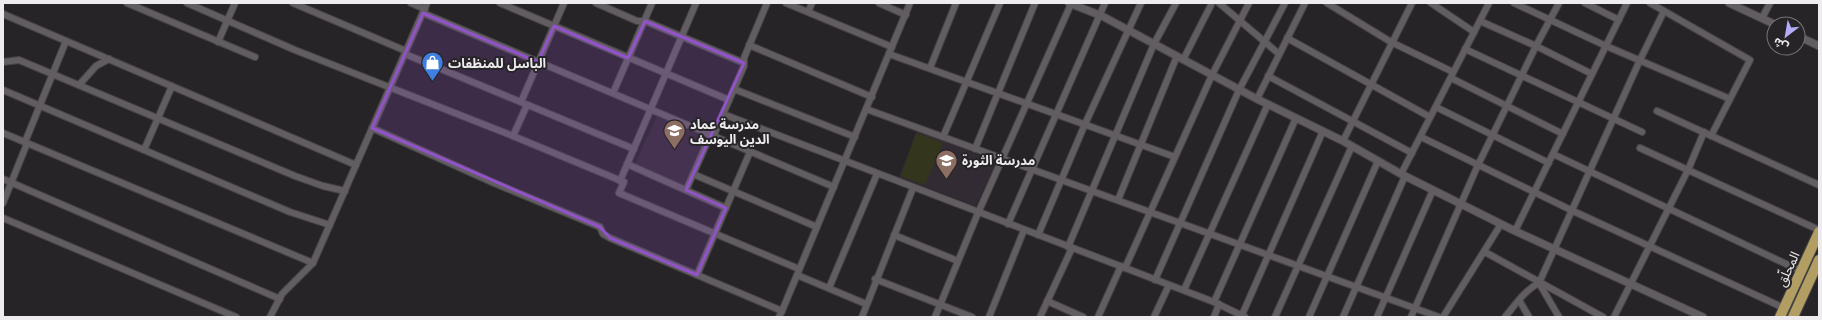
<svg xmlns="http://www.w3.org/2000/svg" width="1822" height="320" viewBox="0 0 1822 320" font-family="'Space Grotesk','Noto Sans Arabic',sans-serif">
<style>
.built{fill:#332b33}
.green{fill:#33361d}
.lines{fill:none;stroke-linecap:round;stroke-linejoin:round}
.minor-casing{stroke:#454345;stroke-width:8}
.tertiary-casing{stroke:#454345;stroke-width:9}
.trunk-casing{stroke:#454345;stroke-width:12}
.minor{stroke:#615d61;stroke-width:6}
.tertiary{stroke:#615d61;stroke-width:7}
.trunk{stroke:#b29e62;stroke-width:10}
.marked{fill:#9252c8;fill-opacity:0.2;stroke:#9252c8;stroke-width:3;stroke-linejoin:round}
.labels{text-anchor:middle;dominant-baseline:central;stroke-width:4;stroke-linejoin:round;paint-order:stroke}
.poi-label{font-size:13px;font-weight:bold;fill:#eeecee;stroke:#272427;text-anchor:start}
.street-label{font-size:13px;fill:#eeecee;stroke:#272427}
</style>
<rect width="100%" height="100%" fill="#272427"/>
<g class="built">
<path d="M657 116 705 138 683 186 635 164Z"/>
<path d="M917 131 996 162 976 206 899 177Z"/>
</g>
<path class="green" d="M916 133 943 143 925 185 901 176Z"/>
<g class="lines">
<defs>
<g id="minor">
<path d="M127 3 255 57"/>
<path d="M187 3 295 50 513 136 624 182 619 193 799 269"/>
<path d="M293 3 406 51"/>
<path d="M411 3 425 9"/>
<path d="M500 3 729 100"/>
<path d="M596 3 637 21H645L744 63"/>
<path d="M786 3 892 47"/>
<path d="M879 3 906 15"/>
<path d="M1219 3 1279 54"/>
<path d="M1327 3 1391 42 1453 72"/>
<path d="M1431 3 1474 32"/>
<path d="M1514 3 1606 46 1730 99"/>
<path d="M1585 3 1619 20"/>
<path d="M1650 3 1750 60 1711 136"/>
<path d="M808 12 812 3"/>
<path d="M423 13 834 187"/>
<path d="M3 14 356 165"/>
<path d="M1762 18 1770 3"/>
<path d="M1480 21 1536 46 1592 74"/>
<path d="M1287 38 1430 117"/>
<path d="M218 42 235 3"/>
<path d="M749 45 872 97"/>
<path d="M1465 49 1642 132"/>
<path d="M405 54 634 149"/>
<path d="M889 54 1175 157"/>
<path d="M1183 60 1212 3"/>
<path d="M3 62 19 60 295 176 323 186 345 191"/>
<path d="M930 68 956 3"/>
<path d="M1268 76 1412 153"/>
<path d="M1451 78 1563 134"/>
<path d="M79 85 96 66 109 59"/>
<path d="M734 89 855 137"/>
<path d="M3 90 290 212 330 225"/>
<path d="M613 93 652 3"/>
<path d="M1257 99 1305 3"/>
<path d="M521 102 564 3"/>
<path d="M1436 107 1549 163"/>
<path d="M866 109 1439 317"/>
<path d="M1657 111 1819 185"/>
<path d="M723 114 1214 302 1245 317"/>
<path d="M372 128 494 183 600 227 603 234 610 238 782 311 779 317"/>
<path d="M3 133 313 263"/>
<path d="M513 136 527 105"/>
<path d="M713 137 744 66V58L767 3"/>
<path d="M943 137 1000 3"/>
<path d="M1421 137 1573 211 1784 308"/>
<path d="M1343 141 1412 3"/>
<path d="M1640 148 1819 230"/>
<path d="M975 149 1035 3"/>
<path d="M144 150 172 86"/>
<path d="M1553 154 1801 271"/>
<path d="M627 164 726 208"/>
<path d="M693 174 817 227"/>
<path d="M1401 174 1489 3"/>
<path d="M3 179 280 299"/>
<path d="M620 181 696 3"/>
<path d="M686 190 710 136"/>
<path d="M1118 200 1177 56"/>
<path d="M3 203 26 146 25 142 66 41"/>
<path d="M3 218 236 317"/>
<path d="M1008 224 1105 3"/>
<path d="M1515 231 1627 3"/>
<path d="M894 235 958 261"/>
<path d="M1038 235 1085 124 1141 3"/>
<path d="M1068 247 1154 44 1176 3"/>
<path d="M1485 252 1603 317"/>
<path d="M1125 268 1212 75 1249 3"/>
<path d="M697 275 750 152"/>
<path d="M797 275 866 304"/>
<path d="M875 279 972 317"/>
<path d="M1155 280 1239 90 1285 3"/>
<path d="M829 288 877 174"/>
<path d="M1184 290 1268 104"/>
<path d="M1519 300 1529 317"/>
<path d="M1047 301 1083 317"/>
<path d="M1214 302 1296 118"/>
<path d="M782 311 910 3"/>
<path d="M1242 315 1323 131"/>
<path d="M270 317 282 294 313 263 427 3"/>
<path d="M862 317 913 188"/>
<path d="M935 317 978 213 1071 4"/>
<path d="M989 317 1024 230"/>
<path d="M1040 317 1072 248"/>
<path d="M1098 317 1121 266"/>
<path d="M1154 317 1169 285"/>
<path d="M1214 317 1219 304"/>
<path d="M1275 317 1352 146"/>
<path d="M1309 317 1378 161"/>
<path d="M1343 317 1405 176"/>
<path d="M1377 317 1433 190"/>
<path d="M1411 317 1478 165 1536 46 1559 3"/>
<path d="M1443 317 1501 224"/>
<path d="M1505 317C1515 305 1525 290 1539 283"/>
<path d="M1559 317 1539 283 1640 60 1664 11"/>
<path d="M1614 317 1688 170 1704 132"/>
</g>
<g id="tertiary">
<path d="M1069 3 1102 16 1257 99 1343 141 1401 174 1515 231 1703 317"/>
<path d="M1729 3 1774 24"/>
<path d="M1798 36 1819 46"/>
</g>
<g id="trunk">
<path d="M1780 317 1819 232"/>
<path d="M1793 317 1819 260"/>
</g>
</defs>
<use href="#minor" class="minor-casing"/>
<use href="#tertiary" class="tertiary-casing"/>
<use href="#trunk" class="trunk-casing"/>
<use href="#minor" class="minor"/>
<use href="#tertiary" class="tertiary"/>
<use href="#trunk" class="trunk"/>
</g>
<path class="marked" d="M423 13 538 62 554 26 628 58 645 21 744 63 686 190 726 208 697 275 610 238 600 227 372 128Z"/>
<defs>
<symbol id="shop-pin" viewBox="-11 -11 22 30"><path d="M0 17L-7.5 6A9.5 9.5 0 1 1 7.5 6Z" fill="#3f7fe0" stroke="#272427"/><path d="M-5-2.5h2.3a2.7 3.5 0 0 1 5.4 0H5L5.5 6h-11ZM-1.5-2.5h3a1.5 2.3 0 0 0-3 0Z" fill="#fff"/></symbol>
<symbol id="school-pin" viewBox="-11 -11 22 30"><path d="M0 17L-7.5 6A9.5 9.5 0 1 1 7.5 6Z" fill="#8d6e63" stroke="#272427"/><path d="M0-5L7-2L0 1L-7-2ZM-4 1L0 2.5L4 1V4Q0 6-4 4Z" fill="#fff"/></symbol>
</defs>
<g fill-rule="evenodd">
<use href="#shop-pin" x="420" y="50" width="25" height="34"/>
<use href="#school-pin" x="662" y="118" width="25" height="34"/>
<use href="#school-pin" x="934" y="148" width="25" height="34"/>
</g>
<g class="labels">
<g class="poi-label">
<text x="448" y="63">الباسل للمنظفات</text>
<text x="690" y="124">مدرسة عماد<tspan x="690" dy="15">الدين اليوسف</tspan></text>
<text x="962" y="160">مدرسة الثورة</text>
</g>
<g class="street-label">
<text transform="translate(1788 269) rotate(-65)">المحلّق</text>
</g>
</g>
<rect width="1822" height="320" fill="none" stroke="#eeecee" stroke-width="8"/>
<g transform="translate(1786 36) rotate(211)"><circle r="19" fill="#272427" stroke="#777477"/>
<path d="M0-3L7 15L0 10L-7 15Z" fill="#b4acf9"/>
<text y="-6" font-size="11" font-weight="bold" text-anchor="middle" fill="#eeecee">ش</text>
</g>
</svg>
